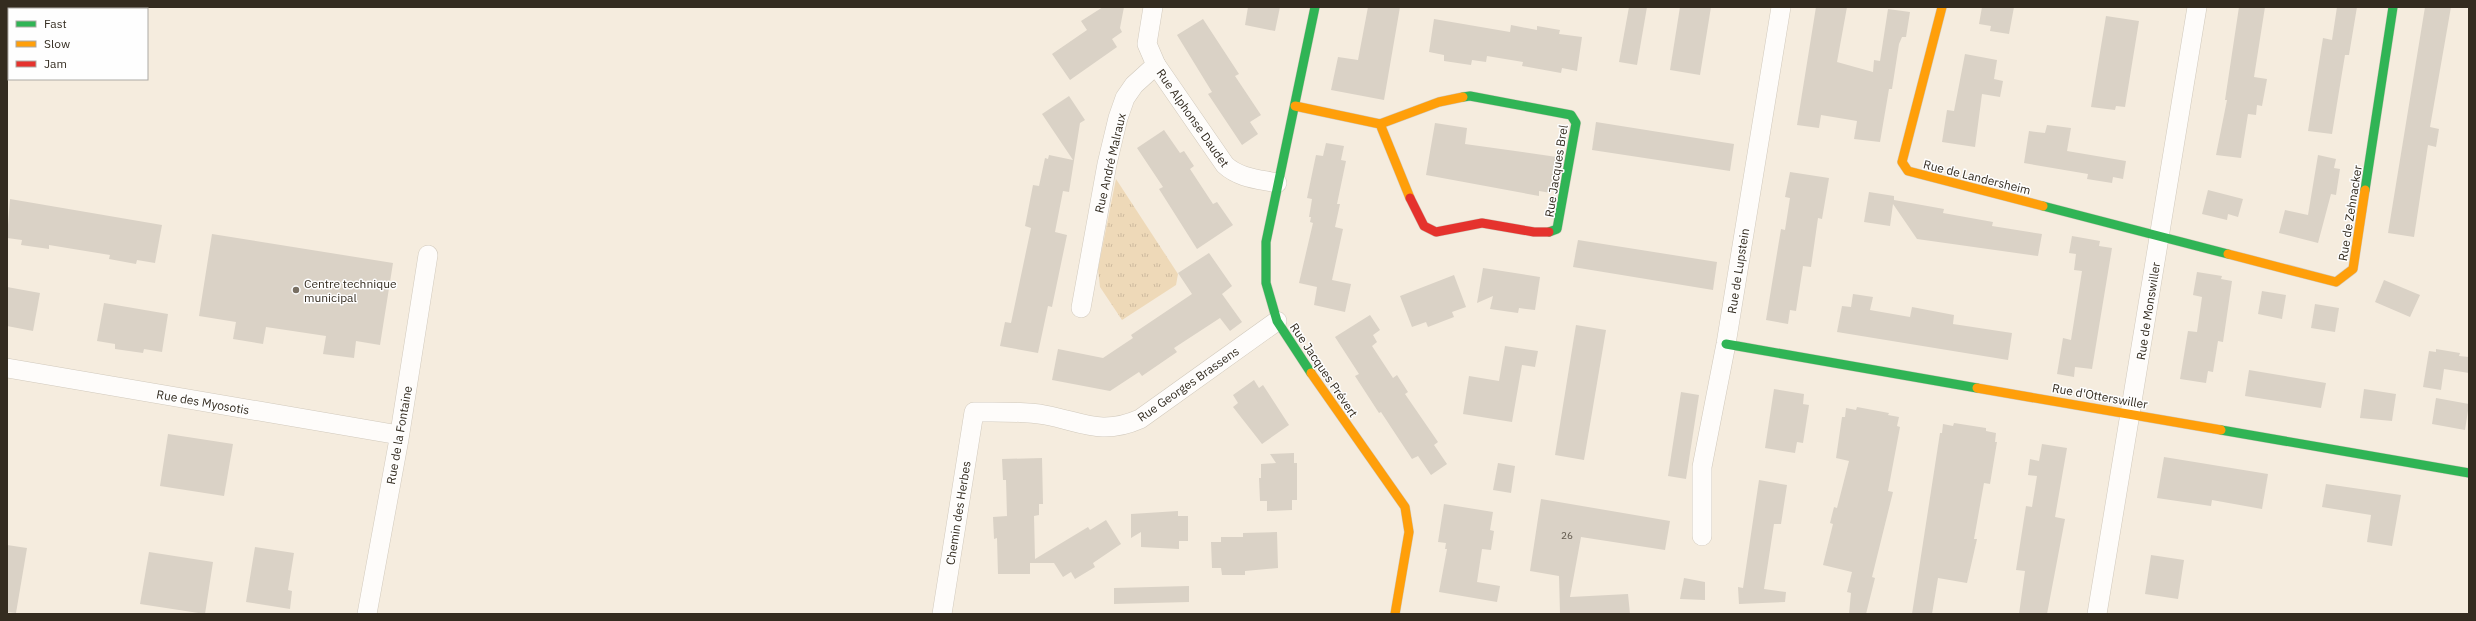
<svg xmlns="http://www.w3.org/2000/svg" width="2476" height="621" viewBox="0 0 2476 621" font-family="'IBM Plex Sans',sans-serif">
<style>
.park{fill:url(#park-tufts)}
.building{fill:#dad2c6}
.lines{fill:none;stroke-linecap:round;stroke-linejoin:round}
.street-casing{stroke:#d1c9bc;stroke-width:20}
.fast-casing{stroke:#d1c9bc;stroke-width:10}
.slow-casing{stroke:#d1c9bc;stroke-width:10}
.jam-casing{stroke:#d1c9bc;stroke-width:10}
.street{stroke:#fefcfa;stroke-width:19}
.fast{stroke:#30b455;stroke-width:9}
.slow{stroke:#ff9f0a;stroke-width:9}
.jam{stroke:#e5322d;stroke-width:9}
.poi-dot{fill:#786f62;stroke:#fefefe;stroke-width:1.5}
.labels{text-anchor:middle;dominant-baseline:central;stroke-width:3;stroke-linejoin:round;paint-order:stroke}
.number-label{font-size:10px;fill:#60584c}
.street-label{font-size:12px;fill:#342c20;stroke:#fefefe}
.poi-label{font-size:12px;fill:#342c20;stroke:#fefefe;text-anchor:start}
</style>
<defs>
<pattern id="park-tufts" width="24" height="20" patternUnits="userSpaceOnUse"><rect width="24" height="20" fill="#eed9b8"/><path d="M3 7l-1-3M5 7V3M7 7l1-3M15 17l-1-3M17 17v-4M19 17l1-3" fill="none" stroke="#cdba9e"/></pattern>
</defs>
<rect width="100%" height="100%" fill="#f5ecde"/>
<path class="park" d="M1116 179 1178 274 1176 285 1122 320 1100 287 1098 269Z"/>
<g class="building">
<path d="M1103 7H1124L1120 28 1122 32 1112 39 1117 47 1070 80 1052 54 1087 30 1081 21Z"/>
<path d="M1248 7H1280L1275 31 1245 25Z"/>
<path d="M1368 7H1400L1384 100 1331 90 1338 57 1358 60Z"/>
<path d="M1629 7H1647L1637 65 1619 62Z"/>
<path d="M1680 7H1711L1700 75 1670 70Z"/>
<path d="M1816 7H1847L1837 62 1873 72 1874 60 1880 61 1888 9 1910 12 1906 37H1902L1899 44 1892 89H1889L1880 142 1854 139 1857 121 1821 115 1819 128 1797 125Z"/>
<path d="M1982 7H2014L2009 34 1990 31 1991 26 1979 24Z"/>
<path d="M2239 7H2265L2254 77 2267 79 2262 106 2257 105 2256 115 2248 114 2241 158 2216 155 2227 100H2225Z"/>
<path d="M2337 7H2357L2349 55H2345L2332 134 2308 131 2323 38 2332 40Z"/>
<path d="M2425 7H2451L2430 127 2439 129 2436 147 2428 145 2414 237 2388 233Z"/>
<path d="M2106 16 2139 21 2125 107 2116 106 2115 110 2091 107Z"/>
<path d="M1203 19 1239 74 1235 76 1261 115 1250 122 1258 134 1242 145 1208 94 1212 92 1177 35Z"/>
<path d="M1434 19 1510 32 1511 25 1537 30V26L1560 30 1559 34 1582 37 1577 71 1562 68 1561 73 1522 66 1523 62 1487 56 1486 62 1472 60 1471 65 1444 61V55L1429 52Z"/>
<path d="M1965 54 1997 60 1994 79 2003 81 2000 97 1982 94 1975 147 1942 142 1947 110 1954 111Z"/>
<path d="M1069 96 1085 120 1080 123 1069 192 1063 191 1055 232 1067 235 1052 307 1048 306 1038 353 1000 346 1005 322 1011 323 1031 228 1025 226 1033 185 1039 186 1045 158 1048 159 1049 155 1073 160 1042 114Z"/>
<path d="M1596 122 1734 144 1730 171 1592 150Z"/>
<path d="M1435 123 1467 128 1465 144 1557 157 1551 193 1539 191V196L1426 175Z"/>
<path d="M2047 125 2071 128 2067 151 2126 161 2123 179 2113 177 2112 183 2087 179 2088 174 2024 163 2029 131 2045 133Z"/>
<path d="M1164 130 1180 153 1184 151 1194 166 1190 169 1213 204 1217 202 1233 225 1197 249 1159 189 1163 187 1137 148Z"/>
<path d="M1326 143 1344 146 1341 160 1346 161 1337 204H1340L1335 227 1343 229 1332 280 1351 284 1345 312 1314 305 1317 287 1299 283 1313 223 1310 222 1311 217H1309L1312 199 1307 198 1316 155 1323 156Z"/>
<path d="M2318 155 2336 159 2334 168 2340 169 2336 195 2331 194 2318 243 2279 233 2285 210 2308 215Z"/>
<path d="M1790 172 1829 178 1822 219 1818 218 1811 267 1803 266 1796 311 1790 310 1788 324 1766 320 1781 229 1785 230 1790 198 1785 197Z"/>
<path d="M2208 190 2243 199 2238 217 2228 214 2227 220 2202 214Z"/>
<path d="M1869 192 1894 196V200L1944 209 1943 213 1993 222 1992 226 2042 234 2038 256 1917 239 1893 204 1890 226 1864 222Z"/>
<path d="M10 199 162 225 155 263 137 260 136 264 109 259 110 255 49 245V249L21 245 22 240 7 238Z"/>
<path d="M212 234 393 263 380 345 356 341 354 358 323 354 326 336 266 327 263 344 233 339 236 322 199 316Z"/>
<path d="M2072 236 2100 241 2099 246 2112 248 2092 369 2075 367 2074 377 2057 374 2063 338 2071 340 2082 271 2074 270 2076 254 2069 253Z"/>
<path d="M1578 240 1717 262 1713 290 1573 267Z"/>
<path d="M1209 253 1232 286 1222 294 1242 322 1230 331 1220 318 1174 348 1177 352 1142 376 1139 372 1110 391 1052 380 1058 349 1103 358 1133 338 1131 335 1192 294 1178 273Z"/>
<path d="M1483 268 1540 277 1535 310 1519 308 1518 313 1490 309 1493 296 1477 303Z"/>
<path d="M2197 272 2222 276 2221 279 2232 281 2223 342 2218 341 2213 372 2208 371 2206 383 2180 379 2188 331 2197 332 2202 297 2193 295Z"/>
<path d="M1454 275 1466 307 1452 312 1454 317 1428 327 1426 322 1412 327 1400 296Z"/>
<path d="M2384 280 2420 295 2410 317 2375 302Z"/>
<path d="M7 287 40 293 33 331 7 326Z"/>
<path d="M2262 291 2286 295 2282 319 2258 314Z"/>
<path d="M1853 294 1873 297 1870 310 1910 317 1912 307 1954 315 1953 324 2012 333 2008 360 1837 332 1842 306 1851 307Z"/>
<path d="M104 303 168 314 162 352 144 349 143 353 115 349V344L97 341Z"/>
<path d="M2315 304 2339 308 2335 332 2311 328Z"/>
<path d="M1370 315 1380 330 1373 335 1377 342 1372 346 1393 378 1397 375 1408 392 1405 394 1438 442 1434 445 1447 464 1431 475 1418 456 1412 459 1381 412 1379 413 1355 376 1359 374 1335 337Z"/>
<path d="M1576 325 1606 330 1584 460 1555 455Z"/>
<path d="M1505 346 1538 351 1535 367 1522 365 1512 422 1463 414 1469 376 1499 381Z"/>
<path d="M2436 349 2460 353 2459 356 2469 357V373L2444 369 2441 390 2423 387 2429 351 2436 352Z"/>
<path d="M2249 370 2326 383 2321 408 2245 396Z"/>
<path d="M1254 380 1259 388 1263 385 1289 425 1262 444 1233 407 1238 403 1233 395Z"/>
<path d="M1774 389 1804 394 1803 404 1809 405 1803 443 1797 442 1795 453 1765 448Z"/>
<path d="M2364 389 2396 394 2392 421 2360 418Z"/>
<path d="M1681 392 1699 395 1686 479 1668 476Z"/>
<path d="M2436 398 2469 404 2465 430 2432 424Z"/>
<path d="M1857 407 1889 413 1888 415 1899 417 1897 426 1900 427 1888 491 1893 492 1872 577 1875 578 1866 614H1849L1851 593 1847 592 1852 572 1823 565 1833 524 1830 523 1834 507 1837 508 1849 461 1836 458 1842 417H1845L1846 408 1856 410Z"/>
<path d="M1954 423 1986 428V431L1996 433 1995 442H1997L1990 484 1984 483 1974 539H1977L1967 583 1938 578 1932 614H1912L1940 433H1942L1943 424 1953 426Z"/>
<path d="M168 434 233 444 224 496 160 486Z"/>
<path d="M2042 444 2067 448 2055 517 2065 519 2047 614H2019L2025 571 2016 570 2026 506 2032 507 2037 476 2028 475 2030 459 2039 461Z"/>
<path d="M1294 453V463H1297V500H1292V510L1267 511V501H1260L1259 478H1261V464L1276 463 1270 454Z"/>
<path d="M2164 457 2268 474 2262 509 2212 500 2211 506 2157 498Z"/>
<path d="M1042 458 1043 504H1039V515L1034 516 1035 559 1088 527 1090 530 1106 520 1121 544 1093 563 1095 567 1075 579 1071 572 1063 577 1054 563H1030V574H998L997 538 994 539 993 517 1007 516 1006 480H1003L1002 459Z"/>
<path d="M1498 463 1515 466 1511 493 1493 490Z"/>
<path d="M1759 480 1787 485 1781 524H1774L1764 589 1786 592 1785 602 1739 604 1738 587 1743 588Z"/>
<path d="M2326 484 2401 495 2392 546 2367 542 2371 515 2322 507Z"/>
<path d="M1541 499 1670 521 1665 550 1581 537 1570 597 1628 594 1630 614H1560L1559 576 1530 571Z"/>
<path d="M1444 504 1493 512 1490 530 1494 531 1491 550 1482 549 1477 582 1500 586 1497 602 1439 592 1447 549H1445L1446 543 1438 542Z"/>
<path d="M1178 511V516H1188V541H1179V549L1141 547V532L1131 538V514Z"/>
<path d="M1277 532 1278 568 1245 571V575H1222L1221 568H1212L1211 542H1221V537H1243V533Z"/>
<path d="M7 545 27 548 16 613 7 612Z"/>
<path d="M255 547 294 553 288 590 292 591 290 609 246 602Z"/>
<path d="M149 552 213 562 205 614 140 604Z"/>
<path d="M2151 555 2184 560 2178 599 2145 594Z"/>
<path d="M1684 578 1705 582V600L1680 599Z"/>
<path d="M1189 586V602L1114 604V588Z"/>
</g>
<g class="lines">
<defs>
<g id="street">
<path d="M1156 65 1225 165C1239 178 1258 179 1277 183"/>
<path d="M1081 308 1107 164 1118 118 1125 98 1134 85 1156 65 1147 44 1153 7"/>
<path d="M7 368 399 435"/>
<path d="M1702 536V467L1726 344 1781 7"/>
<path d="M367 614 399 439 428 255"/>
<path d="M942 614 974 412C997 412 1022 411 1045 415 1083 422 1101 436 1140 419L1277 321"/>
<path d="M2097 614 2197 7"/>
</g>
<g id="fast">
<path d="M1463 97 1470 96 1571 115 1576 123 1557 229 1549 232"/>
<path d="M2365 190 2393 7"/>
<path d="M2043 206 2228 254"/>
<path d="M1726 344 1977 388"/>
<path d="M1311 373 1277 321 1266 283V242L1315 7"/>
<path d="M2221 430 2469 473"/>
</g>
<g id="slow">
<path d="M1942 7 1902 162 1908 171 2043 206"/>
<path d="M1295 106 1380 124 1410 198"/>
<path d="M1380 124 1439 102 1463 97"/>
<path d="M2228 254 2336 282 2353 269 2365 190"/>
<path d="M1311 373 1405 507 1409 532 1395 614"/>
<path d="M1977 388 2221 430"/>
</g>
<path id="jam" d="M1410 198 1424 226 1436 232 1482 223 1534 232H1549"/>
</defs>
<use href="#street" class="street-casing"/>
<use href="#fast" class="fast-casing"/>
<use href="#slow" class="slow-casing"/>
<use href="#jam" class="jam-casing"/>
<use href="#street" class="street"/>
<use href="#fast" class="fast"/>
<use href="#slow" class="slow"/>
<use href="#jam" class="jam"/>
</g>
<circle class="poi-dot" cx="296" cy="290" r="4"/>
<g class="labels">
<g class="number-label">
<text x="1567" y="535">26</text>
</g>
<g class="street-label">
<text transform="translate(1193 118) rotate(55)">Rue Alphonse Daudet</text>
<text transform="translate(1110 163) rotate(-77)">Rue André Malraux</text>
<text transform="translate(1556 171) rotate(-81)">Rue Jacques Brel</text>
<text transform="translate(1977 177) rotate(14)">Rue de Landersheim</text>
<text transform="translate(2350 213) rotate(-81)">Rue de Zehnacker</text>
<text transform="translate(1738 271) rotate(-81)">Rue de Lupstein</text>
<text transform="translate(2148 311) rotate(-81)">Rue de Monswiller</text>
<text transform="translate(1324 370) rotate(56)">Rue Jacques Prévert</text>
<text transform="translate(1188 384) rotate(-35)">Rue Georges Brassens</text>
<text transform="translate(2100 396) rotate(10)">Rue d'Otterswiller</text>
<text transform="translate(203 402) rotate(10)">Rue des Myosotis</text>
<text transform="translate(399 435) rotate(-80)">Rue de la Fontaine</text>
<text transform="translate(958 513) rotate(-81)">Chemin des Herbes</text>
</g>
<g class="poi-label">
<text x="304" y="283">Centre technique<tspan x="304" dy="14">municipal</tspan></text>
</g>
</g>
<rect width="2476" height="621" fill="none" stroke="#342c20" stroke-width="16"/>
<rect x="8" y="8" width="140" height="72" fill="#fefefe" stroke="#adaaa5"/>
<rect x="16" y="21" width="20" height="6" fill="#30b455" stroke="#adaaa5"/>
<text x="44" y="28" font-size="12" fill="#342c20">Fast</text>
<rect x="16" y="41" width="20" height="6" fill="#ff9f0a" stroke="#adaaa5"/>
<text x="44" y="48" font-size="12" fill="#342c20">Slow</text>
<rect x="16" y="61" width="20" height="6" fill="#e5322d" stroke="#adaaa5"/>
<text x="44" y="68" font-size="12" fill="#342c20">Jam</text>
</svg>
